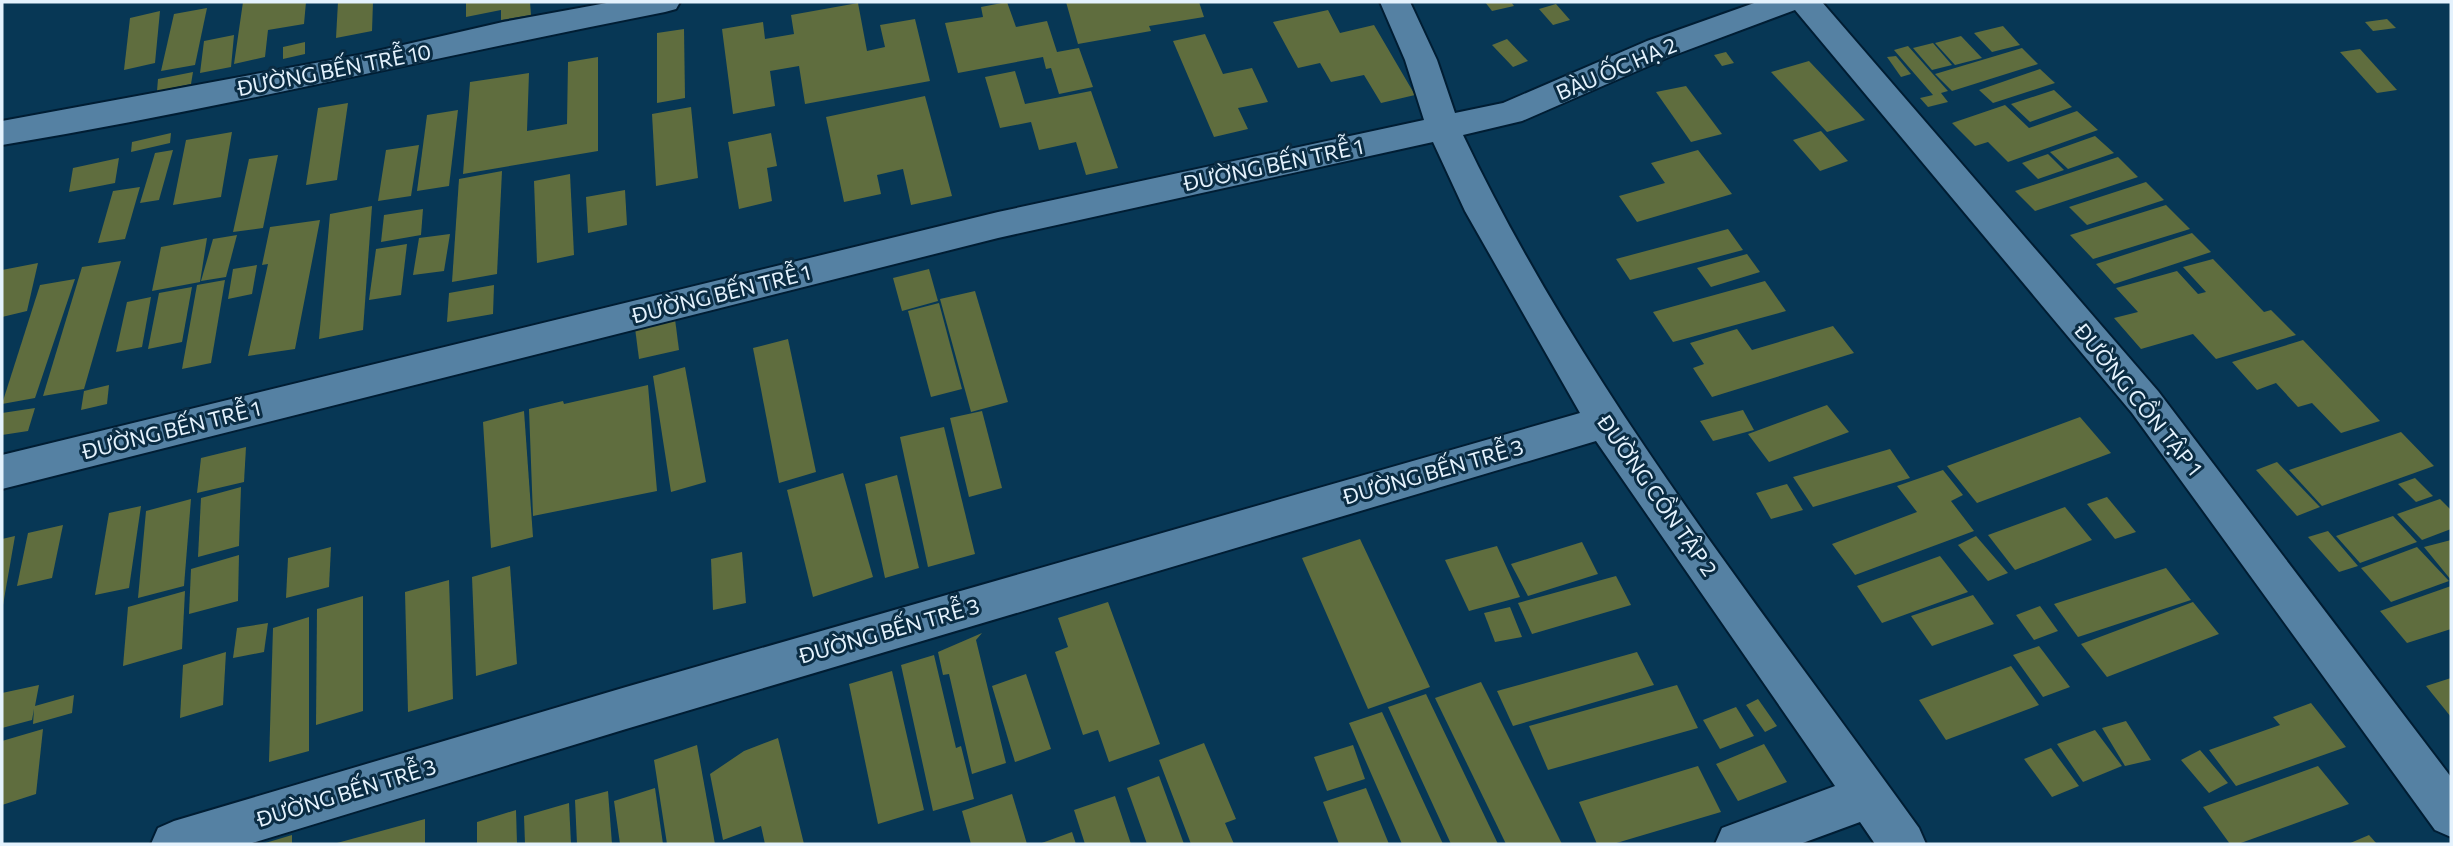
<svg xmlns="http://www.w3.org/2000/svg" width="2453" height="846" viewBox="0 0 2453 846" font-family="Commissioner,sans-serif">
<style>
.building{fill:#5f6d3e}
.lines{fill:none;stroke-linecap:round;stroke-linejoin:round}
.minor-casing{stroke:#001d33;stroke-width:4}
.minor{fill:#5581a3;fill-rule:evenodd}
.labels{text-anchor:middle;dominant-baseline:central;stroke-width:6;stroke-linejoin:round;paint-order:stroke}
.street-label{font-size:21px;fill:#e4f2fd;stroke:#0a2c43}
</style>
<rect width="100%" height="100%" fill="#073755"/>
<g class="building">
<path d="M243 2H306L304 24 268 30 265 57 234 64Z"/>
<path d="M338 2H373L372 31 336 38Z"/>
<path d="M466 2H530L531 15 501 20V10L466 17Z"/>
<path d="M1007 2 1016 27 1047 21 1057 52 1079 48 1093 87 1059 94 1051 68 1046 69 1043 57 958 73 945 23 983 17 981 7Z"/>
<path d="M1066 2H1199L1204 17 1149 26 1151 31 1078 44Z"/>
<path d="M1485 2H1511L1514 6 1492 11Z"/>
<path d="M858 3 867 51 885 47 880 25 915 19 930 81 805 104 799 66 770 71 775 106 733 114 722 29 763 22 765 39 794 34 791 15Z"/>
<path d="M1556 4 1570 20 1553 25 1539 9Z"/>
<path d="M207 8 195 65 161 71 174 14Z"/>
<path d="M1328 10 1340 33 1374 25 1415 95 1381 103 1364 75 1331 82 1320 63 1298 68 1273 22Z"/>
<path d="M160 11 155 63 124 70 130 18Z"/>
<path d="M2387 19 2396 28 2373 31 2365 22Z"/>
<path d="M2003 26 2020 45 1992 52 1974 33Z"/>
<path d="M684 29 685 98 657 103V33Z"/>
<path d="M1205 34 1223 74 1252 68 1268 102 1238 108 1248 129 1214 137 1173 41Z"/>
<path d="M234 35 231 67 200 73 204 41Z"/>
<path d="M1961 36 1982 58 1955 65 1935 43Z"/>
<path d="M1507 39 1528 61 1513 67 1492 45Z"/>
<path d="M305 42V54L283 59V47Z"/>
<path d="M1933 43 1952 65 1932 70 1913 48Z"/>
<path d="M1908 46 1948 91 1941 93 1948 102 1928 107 1920 98 1933 95 1894 50Z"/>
<path d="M2022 48 2038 64 1952 91 1935 74Z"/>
<path d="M2360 49 2397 90 2377 93 2340 52Z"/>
<path d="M1726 52 1734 63 1722 66 1714 55Z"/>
<path d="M1896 56 1911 74 1901 77 1887 57Z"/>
<path d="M598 57V151L463 174 470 82 529 73 527 131 567 124 568 62Z"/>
<path d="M1809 61 1865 120 1827 132 1771 72Z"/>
<path d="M2040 69 2055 83 1993 103 1979 90Z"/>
<path d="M1015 71 1025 104 1091 91 1118 168 1086 175 1076 142 1039 150 1031 122 1000 128 985 77Z"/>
<path d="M193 72 191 84 157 91 158 79Z"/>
<path d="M1686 86 1722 134 1691 142 1656 92Z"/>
<path d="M2054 90 2072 107 2030 122 2011 104Z"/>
<path d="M925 96 952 196 911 205 903 169 877 175 881 194 844 202 826 117Z"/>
<path d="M348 103 337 180 306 185 318 108Z"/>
<path d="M2005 105 2029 128 2077 111 2098 130 2008 162 1988 142 1975 146 1952 123Z"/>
<path d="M691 107 698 178 656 186 652 114Z"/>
<path d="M458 110 449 186 417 191 427 115Z"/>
<path d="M1821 131 1848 161 1820 171 1793 140Z"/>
<path d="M232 132 221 197 173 205 186 140Z"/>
<path d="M171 133 170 143 131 152 132 142Z"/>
<path d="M771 133 777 166 767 168 772 201 739 209 728 142Z"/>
<path d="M2095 136 2114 153 2068 169 2050 152Z"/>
<path d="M419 145 411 196 378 201 386 150Z"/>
<path d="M173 150 159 200 140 203 155 153Z"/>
<path d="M1698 150 1732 194 1637 222 1619 196 1665 183 1651 163Z"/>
<path d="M2048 154 2064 170 2038 179 2022 163Z"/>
<path d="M278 155 263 228 233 232 249 159Z"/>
<path d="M2118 157 2138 177 2035 211 2015 191Z"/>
<path d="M119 158 115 183 69 192 73 168Z"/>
<path d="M502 171 497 274 452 282 459 179Z"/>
<path d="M570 174 574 255 537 263 534 181Z"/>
<path d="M2146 182 2164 200 2087 225 2069 207Z"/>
<path d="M140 187 125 239 98 243 113 191Z"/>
<path d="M625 190 627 225 588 233 586 197Z"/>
<path d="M2166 205 2190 229 2093 259 2070 235Z"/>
<path d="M372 206 363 330 319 339 330 214Z"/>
<path d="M423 209 421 235 381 242 384 215Z"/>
<path d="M320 220 295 349 248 356 268 264 262 265 270 227Z"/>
<path d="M1728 229 1743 250 1630 280 1616 259Z"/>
<path d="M2192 233 2211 252 2114 284 2096 264Z"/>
<path d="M450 234 444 271 413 275 419 238Z"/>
<path d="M237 235 226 277 201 281 213 239Z"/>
<path d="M207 238 200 282 152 291 161 247Z"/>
<path d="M407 244 401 295 369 300 376 249Z"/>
<path d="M1747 254 1760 272 1711 287 1697 268Z"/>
<path d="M2213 259 2264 312 2271 310 2296 335 2216 359 2193 334 2141 349 2114 318 2138 312 2116 288 2177 271 2198 294 2206 292 2183 267Z"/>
<path d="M121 261 84 389 43 396 82 267Z"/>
<path d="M38 263 27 311 2 317V270Z"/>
<path d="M257 265 252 294 228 299 233 269Z"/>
<path d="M929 269 938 301 902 311 893 278Z"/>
<path d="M75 279 35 398 2 404 40 285Z"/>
<path d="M225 280 211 363 182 369 197 285Z"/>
<path d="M1765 281 1786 311 1673 342 1653 312Z"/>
<path d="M494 285 493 314 447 322 449 293Z"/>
<path d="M192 287 182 342 148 349 159 293Z"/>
<path d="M975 291 1008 402 971 412 940 299Z"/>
<path d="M151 297 142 347 116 352 127 302Z"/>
<path d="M939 303 962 389 931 397 908 311Z"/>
<path d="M675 319 679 350 639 359 635 328Z"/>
<path d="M1833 326 1854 353 1712 397 1693 368 1704 364 1690 343 1737 329 1752 350Z"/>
<path d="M788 339 816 472 779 483 753 348Z"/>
<path d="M2303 340 2329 367 2380 421 2341 433 2312 403 2298 407 2276 383 2257 390 2232 362Z"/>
<path d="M685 367 706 482 671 492 653 376Z"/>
<path d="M109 385 107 404 81 410 84 391Z"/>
<path d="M648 385 657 491 533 516 529 409 563 401 564 404Z"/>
<path d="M1827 405 1849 432 1769 462 1748 434Z"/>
<path d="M35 408 28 431 2 435V413Z"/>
<path d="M1743 410 1754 430 1713 441 1700 421Z"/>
<path d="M524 411 533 537 491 548 483 422Z"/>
<path d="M982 411 1002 488 969 497 950 418Z"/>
<path d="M2080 417 2111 453 1977 503 1947 466Z"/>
<path d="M944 427 975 554 928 567 900 437Z"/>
<path d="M2401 432 2434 466 2322 506 2289 470Z"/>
<path d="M246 447 244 482 197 493 201 458Z"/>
<path d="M1890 449 1910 478 1813 507 1793 477Z"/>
<path d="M2277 462 2320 507 2297 516 2256 470Z"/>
<path d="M1943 470 1963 495 1951 501 1974 531 1855 575 1832 544 1917 512 1897 486Z"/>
<path d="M843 473 873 577 813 597 787 490Z"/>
<path d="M897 475 919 568 885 578 865 484Z"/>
<path d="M2415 478 2433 496 2416 502 2398 484Z"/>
<path d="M1787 484 1803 510 1771 519 1756 493Z"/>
<path d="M241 487 239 546 198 557 201 498Z"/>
<path d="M2107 497 2136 532 2115 539 2087 504Z"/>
<path d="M191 499 184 586 138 598 146 511Z"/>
<path d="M2440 499 2451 510V529L2422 540 2397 514Z"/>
<path d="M141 506 129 588 95 595 109 513Z"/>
<path d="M2065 507 2092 540 2015 570 1988 535Z"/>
<path d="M2393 516 2417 542 2360 563 2336 536Z"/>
<path d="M63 525 52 578 17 586 28 533Z"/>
<path d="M2328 531 2358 566 2339 572 2308 537Z"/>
<path d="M15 536 3 605 2 604V539Z"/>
<path d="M1976 536 2008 573 1988 581 1958 545Z"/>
<path d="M1360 539 1430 687 1368 709 1302 558Z"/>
<path d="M2451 540V580L2424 547Z"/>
<path d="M1582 542 1598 574 1528 596 1511 564Z"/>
<path d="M1497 546 1520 597 1469 611 1445 560Z"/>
<path d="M331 547 329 587 286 598 288 558Z"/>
<path d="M2417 547 2449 581 2391 602 2361 568Z"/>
<path d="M742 552 746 603 713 610 711 559Z"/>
<path d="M239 555 238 601 189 614 191 569Z"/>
<path d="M1940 556 1968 592 1882 623 1857 586Z"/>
<path d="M510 566 517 664 476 676 472 577Z"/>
<path d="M2166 568 2191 600 2078 637 2054 604Z"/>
<path d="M1616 576 1631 605 1532 634 1518 603Z"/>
<path d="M449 580 453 699 408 712 405 592Z"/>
<path d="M2451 586V629L2407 643 2380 611Z"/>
<path d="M185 591 182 649 123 666 128 607Z"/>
<path d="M1973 595 1994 624 1932 646 1911 616Z"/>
<path d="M363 596V711L316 725 317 609Z"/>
<path d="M1108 602 1160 744 1109 762 1098 730 1083 735 1055 652 1068 647 1058 618Z"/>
<path d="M2193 602 2219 634 2107 677 2081 644Z"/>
<path d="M2040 606 2058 631 2034 640 2016 615Z"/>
<path d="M1510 607 1522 637 1495 642 1484 613Z"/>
<path d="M309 617V751L269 762 273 628Z"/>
<path d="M268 623 264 652 233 658 237 628Z"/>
<path d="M982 633 976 640 1006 763 972 774 949 674 943 675 938 652Z"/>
<path d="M2039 646 2070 687 2043 697 2013 655Z"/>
<path d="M226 652 223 705 180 718 183 665Z"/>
<path d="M1637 652 1654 685 1513 726 1497 691Z"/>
<path d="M934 655 956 748 961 746 974 799 933 811 901 665Z"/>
<path d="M2011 666 2039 705 1946 740 1919 700Z"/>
<path d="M892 671 924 810 878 824 849 684Z"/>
<path d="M1026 674 1051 749 1015 762 992 686Z"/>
<path d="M2451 678V717L2426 686Z"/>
<path d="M1481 682 1562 844H1506L1435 698Z"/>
<path d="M39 685 35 706 74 695 72 713 33 724 34 709 32 720 2 728V693Z"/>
<path d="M1677 685 1698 728 1548 770 1529 726Z"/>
<path d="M1426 694 1498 844H1451L1388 707Z"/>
<path d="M1758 699 1777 726 1765 732 1746 705Z"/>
<path d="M2311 703 2346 747 2236 786 2209 750 2280 725 2273 717Z"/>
<path d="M1736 707 1754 736 1720 749 1703 720Z"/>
<path d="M1382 712 1443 844H1402L1349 723Z"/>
<path d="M2126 721 2151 760 2125 766 2102 728Z"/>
<path d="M43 729 36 794 2 805V741Z"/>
<path d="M2095 730 2122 766 2083 782 2057 744Z"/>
<path d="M778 738 804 844H765L761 826 723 840 710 774 744 751Z"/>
<path d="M1204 743 1236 819 1225 823 1234 844H1191L1159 760Z"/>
<path d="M1764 744 1787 782 1738 801 1716 764Z"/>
<path d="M697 745 715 844H667L654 760Z"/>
<path d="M1353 745 1365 779 1327 791 1314 757Z"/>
<path d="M2051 748 2079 786 2052 797 2024 759Z"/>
<path d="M2200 750 2228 783 2209 793 2181 760Z"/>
<path d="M1698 766 1721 812 1613 844H1597L1579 802Z"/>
<path d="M2318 766 2349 804 2238 844H2230L2203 807Z"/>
<path d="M1159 776 1184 844H1147L1127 788Z"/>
<path d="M655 788 663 844H620L614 801Z"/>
<path d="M1366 788 1389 844H1339L1323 802Z"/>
<path d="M608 791 612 844H577L575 800Z"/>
<path d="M1012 794 1027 844H971L962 811Z"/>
<path d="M1115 796 1131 844H1085L1074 810Z"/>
<path d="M569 803 571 844H525L524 816Z"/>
<path d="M516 810 517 844H477V822Z"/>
<path d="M425 819V844H337V843Z"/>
<path d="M1072 832 1076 844H1039Z"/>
<path d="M292 835V844H262Z"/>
<path d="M2369 835 2377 844H2348Z"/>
</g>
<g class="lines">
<defs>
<g id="minor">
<path d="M612 2H680L676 9 665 12C444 55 224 108 2 145V121L364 54 503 22Z"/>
<path d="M1380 2H1410L1437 60 1455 113 1503 103 1647 41 1757 2H1822L2158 391 2451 777V837L2435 830 2132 413 1795 10 1669 57 1522 121 1463 135C1582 385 1758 604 1919 828L1926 844H1875L1860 822 1800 844H1715L1722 828 1835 786 1596 441 626 729 249 844H151L158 828 174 821 626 687 1580 413 1465 211 1433 142 998 238 2 489V455L998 212 1424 120 1405 60Z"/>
</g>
</defs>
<use href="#minor" class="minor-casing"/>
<use href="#minor" class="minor"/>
</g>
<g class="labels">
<g class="street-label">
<text transform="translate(1616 68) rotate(-23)">BÀU ỐC HẠ 2</text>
<text transform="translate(334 69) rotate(-11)">ĐƯỜNG BẾN TRỄ 10</text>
<text transform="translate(1273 164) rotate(-12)">ĐƯỜNG BẾN TRỄ 1</text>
<text transform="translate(721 293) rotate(-14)">ĐƯỜNG BẾN TRỄ 1</text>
<text transform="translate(2139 399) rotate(51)">ĐƯỜNG CỒN TẬP 1</text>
<text transform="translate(171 429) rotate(-14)">ĐƯỜNG BẾN TRỄ 1</text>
<text transform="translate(1433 471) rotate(-16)">ĐƯỜNG BẾN TRỄ 3</text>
<text transform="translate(1658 495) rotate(55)">ĐƯỜNG CỒN TẬP 2</text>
<text transform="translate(889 630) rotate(-16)">ĐƯỜNG BẾN TRỄ 3</text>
<text transform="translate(346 792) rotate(-17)">ĐƯỜNG BẾN TRỄ 3</text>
</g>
</g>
<rect width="2453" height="846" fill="none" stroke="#e4f2fd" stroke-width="7"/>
</svg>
